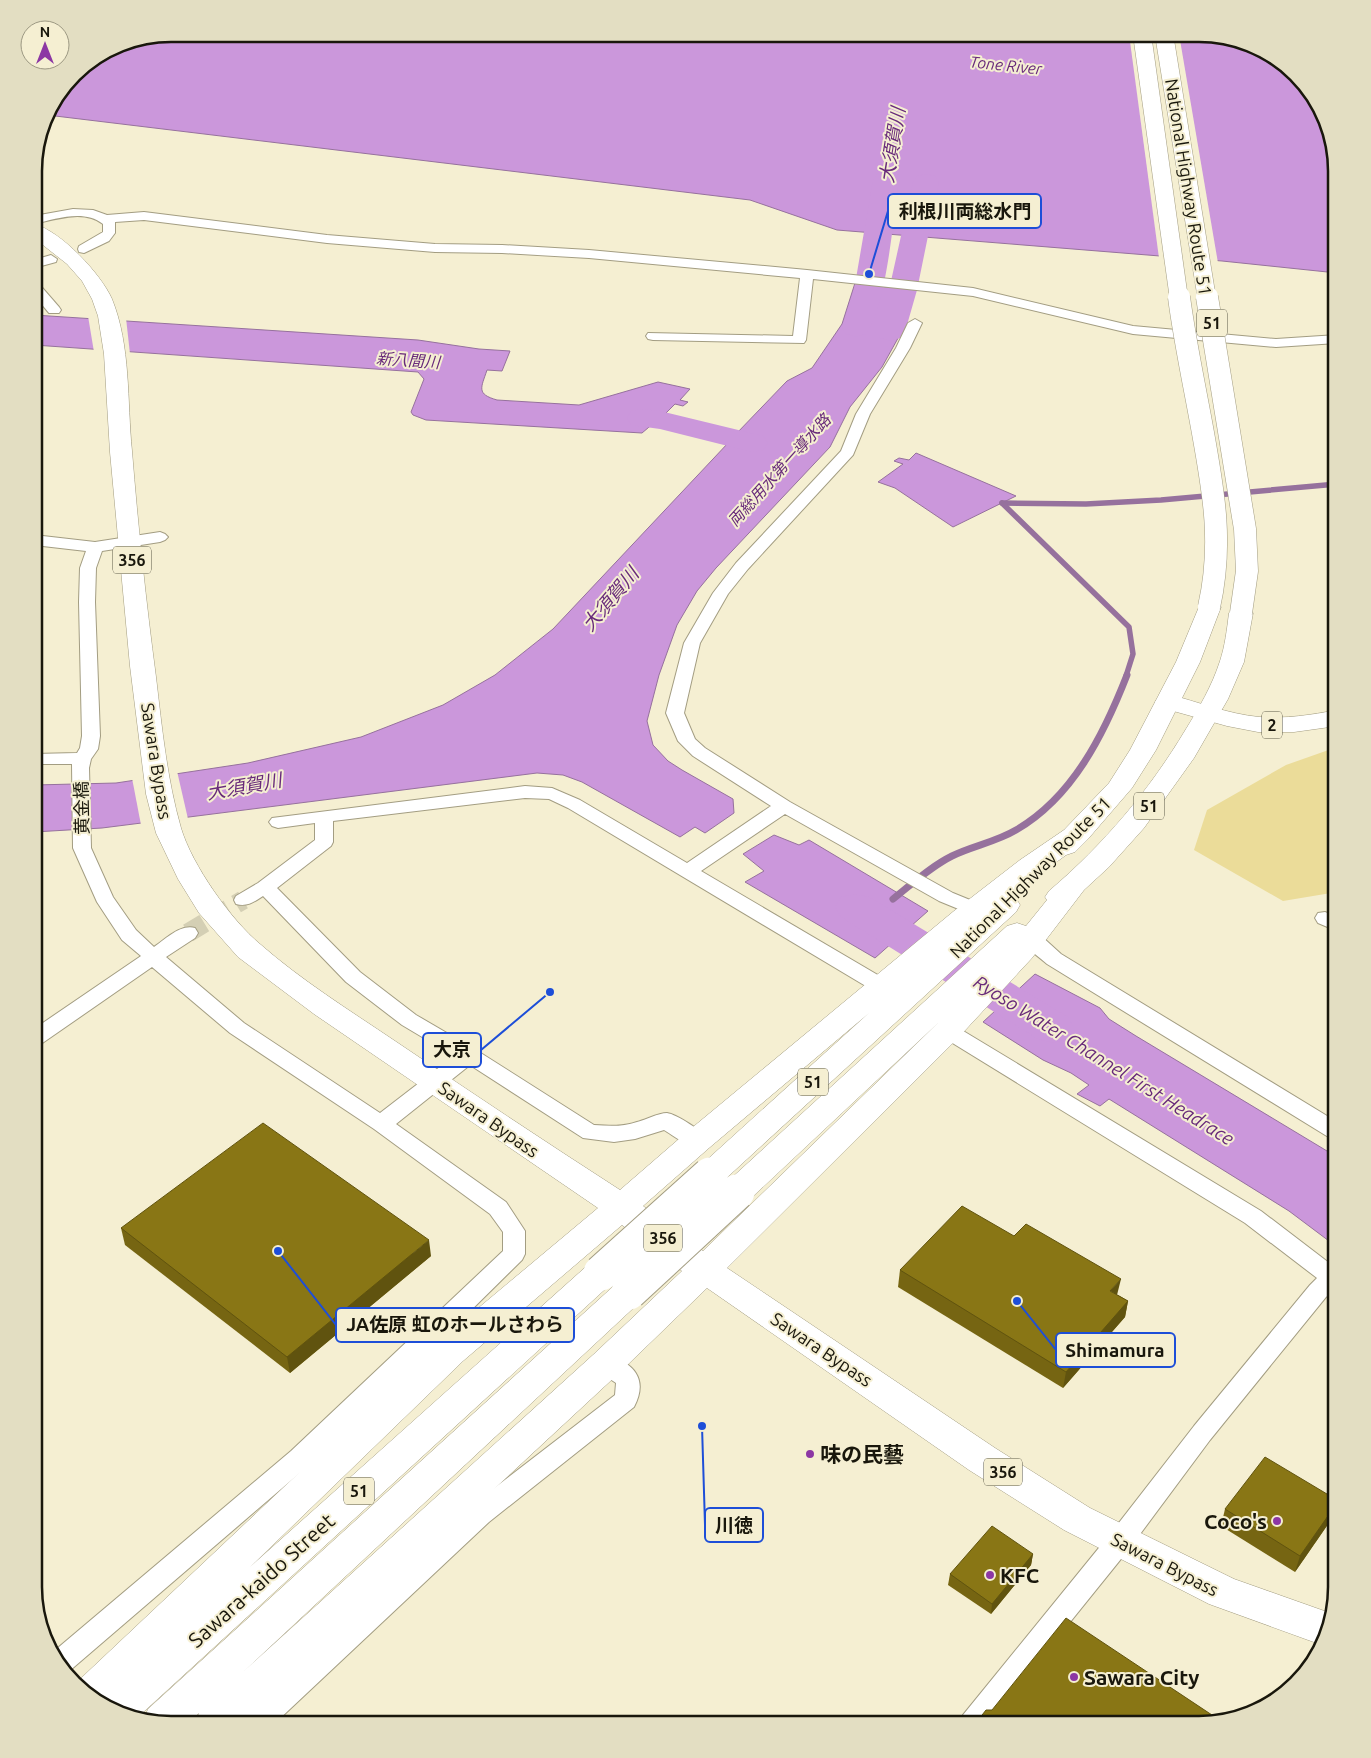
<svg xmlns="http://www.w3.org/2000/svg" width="1371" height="1758" viewBox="0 0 1371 1758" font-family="Ubuntu,'Noto Sans JP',sans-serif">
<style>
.green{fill:#ebdc99}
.water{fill:#cb97db;stroke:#96719d}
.pier{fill:#f5efd2}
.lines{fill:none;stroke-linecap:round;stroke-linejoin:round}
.stream-far1{stroke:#96719d;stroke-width:5.5}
.stream{stroke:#96719d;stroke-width:7}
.river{fill:#cb97db;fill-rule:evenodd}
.minor-tunnel{stroke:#d4cfb4;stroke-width:19;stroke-dasharray:19 9;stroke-linecap:butt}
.minor-casing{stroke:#a39d82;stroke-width:2}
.primary-casing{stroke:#a39d82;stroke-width:1}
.trunk-casing{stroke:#a39d82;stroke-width:1}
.minor{fill:#fff;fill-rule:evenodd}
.primary{fill:#fff;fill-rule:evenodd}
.trunk{fill:#fff;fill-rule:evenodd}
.trunk-bridge-far2-casing{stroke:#a39d82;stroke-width:19;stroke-linecap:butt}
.trunk-bridge-far1-casing{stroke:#a39d82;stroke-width:23;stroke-linecap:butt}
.trunk-bridge-casing{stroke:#a39d82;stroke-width:37;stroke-linecap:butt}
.trunk-bridge-far2{stroke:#fff;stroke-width:18}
.trunk-bridge-far1{stroke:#fff;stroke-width:22}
.trunk-bridge{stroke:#fff;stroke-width:35}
.wall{fill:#766512}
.shaded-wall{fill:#60530f}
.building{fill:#897615;stroke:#60530f}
.poi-dot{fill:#8c37a4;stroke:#f5efd2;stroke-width:2}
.labels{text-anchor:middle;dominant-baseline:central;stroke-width:4;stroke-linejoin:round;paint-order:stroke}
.far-water-label{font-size:16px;font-style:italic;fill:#682a7a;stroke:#f5efd2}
.shield{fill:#f5efd2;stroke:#5b5847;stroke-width:1}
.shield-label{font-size:16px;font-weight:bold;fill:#19170c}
.street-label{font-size:18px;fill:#19170c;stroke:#f5efd2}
.water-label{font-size:19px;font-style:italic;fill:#682a7a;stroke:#f5efd2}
.near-poi-label{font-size:21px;font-weight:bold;fill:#19170c;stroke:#f5efd2;text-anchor:start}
.near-street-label{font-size:21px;fill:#19170c;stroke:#f5efd2}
.rim{fill:none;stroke:#19170c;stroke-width:2.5}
.leader{fill:none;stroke:#1d4ed8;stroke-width:2}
.callout-dot{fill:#1d4ed8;stroke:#f5efd2;stroke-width:2}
.callout{fill:#f5efd2;stroke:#1d4ed8;stroke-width:2}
.callout-label{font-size:19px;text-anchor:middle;font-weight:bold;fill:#19170c}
</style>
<rect width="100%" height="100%" fill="#f5efd2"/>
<path class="green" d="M1337 747V892L1283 901 1194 850 1207 810 1286 765Z"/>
<g class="water">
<path d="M171 34H1209L1269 52 1314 95 1337 171V273L1222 261 837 230 750 200 47 115 48 110 80 68 119 44Z"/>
<path d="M855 283 912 290 902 331 882 367 850 407 830 447 716 568 697 591 677 625 659 675 647 721 653 745 668 761 682 770 733 799 734 813 705 833 695 827 680 837 582 782 563 775 537 773 102 828 34 832V785L116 783 248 763 361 737 443 705 495 675 553 629 729 442 724 441 730 433 736 434 787 381 812 368 842 324Z"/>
<path d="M34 315 418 340 479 349 510 351 502 371 487 370C481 388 476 394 497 400L579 405 658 382 690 389 680 400 688 402 683 406 675 404 662 417 697 425 691 431 655 422 642 433 426 420 413 415 411 412 424 379 418 372 34 345Z"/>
<path d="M916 453 1016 496 953 527 895 488 878 482 903 464 894 461 899 458 909 460Z"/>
<path d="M774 835 799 845 809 840 928 911 875 958 745 882 764 871 743 854Z"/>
<path d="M1035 974 1100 1008 1109 1019 1136 1036 1337 1157V1247L1289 1211 1109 1099 1100 1106 1077 1094 1089 1085 1071 1073 1043 1060 983 1022Z"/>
</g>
<g class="pier">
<path d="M1129 34H1179L1218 263 1159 258Z"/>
<path d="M88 316 126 318 130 354 94 352Z"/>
<path d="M177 771 188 819 141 825 132 778Z"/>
</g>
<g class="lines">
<g class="stream-far1">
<path d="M1002 503 1086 504 1161 500 1337 484"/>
<path d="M1002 503 1129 627 1133 654 1126 676"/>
</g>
<path class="stream" d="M893 899C912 884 930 867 952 856 972 846 996 842 1016 830 1073 797 1104 734 1127 675"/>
<g class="river">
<path d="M886 172 895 174 899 180C893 218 887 305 866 334L856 337 846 334 842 328 854 290 873 180 877 174Z"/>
<path d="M926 174 935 176 939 182 917 290 905 332 900 338 890 341 880 338 875 332 889 290 913 182 917 176Z"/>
<path d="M642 409 660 411 763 436 768 443 763 450 752 452 660 429 631 425 627 418 631 411Z"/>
<path d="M855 894 869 897 1068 1017 1074 1028 1068 1039 1053 1043 1038 1039 841 917 835 907 841 897Z"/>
</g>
<path class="minor-tunnel" d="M188 933 243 900"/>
<defs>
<g id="minor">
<path d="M73 209 93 210 107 215 144 212 327 235 435 244 502 245 589 250 807 270 973 288 1133 326 1276 339 1337 335V343L1276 347 1133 334 973 296 813 279 806 340 804 343 653 340 648 339 646 336 648 333 793 336 800 278 589 258 502 253 435 252 327 243 144 220 115 222V233L109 241 84 253 79 252 78 249 79 246 103 232V224C84 209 56 219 34 224V216Z"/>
<path d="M51 255 57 259 56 262 34 268V260Z"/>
<path d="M34 283 39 284 59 307 61 310 59 313H49L34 295Z"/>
<path d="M915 319 922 323 910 348 870 414 853 455 748 569 728 594 700 643 684 713 695 739 705 748 790 802 953 893 992 909 995 913 992 917 985 919 978 917 939 901 785 814 701 871 888 981 891 986 888 991 881 993 874 991 568 808 549 799 525 798 333 821V842L331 846 277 888 360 972 416 1015 476 1050 594 1125C609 1126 623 1127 637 1122 646 1120 658 1113 667 1113 676 1114 704 1132 709 1140L705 1146C690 1150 676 1137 664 1130L635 1139 614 1142 583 1138 470 1065 396 1124 506 1202 525 1231V1254L522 1260 445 1336 459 1344 463 1351 459 1358 451 1360 431 1350 309 1465 67 1673 57 1663 53 1652 291 1451 503 1251V1232L490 1214 374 1129 230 1033 152 967 41 1044 34 1046V1029L141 956 122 940 97 902 73 848 72 764H34V754L77 753 80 748 82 736 79 602 80 568 86 551 34 545V535L95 542 160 532 165 534 168 537 165 540 160 542 102 551 96 568 95 602 100 736 98 749 91 759 89 768 91 848 113 897 136 930 154 947C166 939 180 924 195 928L198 933 195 938 166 957 244 1023 380 1113 454 1056 402 1025 346 982 263 896C254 902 247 907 236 904L234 900 236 896 258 883 315 840V823L278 828 272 826 269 822 272 818 525 786 552 788 580 800 687 863 771 806 693 756 678 741 666 713 684 643 713 593 736 563 841 451 856 414 896 348 908 323Z"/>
<path d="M1325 912 1337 917V931L1318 923 1315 918 1318 913Z"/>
<path d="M1022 927 1039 934 1061 954 1337 1122V1140L1330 1138 1047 964C1039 957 1016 940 1012 933L1015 928Z"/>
<path d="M948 1024 955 1026 1261 1211 1337 1269V1287L1326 1297 1210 1440 1129 1549 988 1724H959L963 1715 1111 1533 1194 1426 1310 1285 1317 1278 1245 1223 941 1036 938 1031 941 1026Z"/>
<path d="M606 1354C633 1363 649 1378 634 1407L489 1522 274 1724H243L247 1715 471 1506 615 1395 616 1383 598 1371 594 1364 598 1357Z"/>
</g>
<path id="primary" d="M1168 694C1198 702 1228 714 1259 717 1286 719 1311 715 1337 710V726L1294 732H1258L1227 726 1159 707 1155 702 1159 697Z"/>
<path id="trunk" d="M34 224C61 231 101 274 112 299 131 346 127 401 132 451 138 526 146 602 156 677 162 728 167 779 181 828 192 865 231 920 260 944 301 980 349 1010 395 1041 469 1091 544 1141 620 1190L687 1132 954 911 1020 860 1064 830 1109 783 1130 750 1176 662 1201 602 1209 600 1217 602 1221 607 1200 662 1156 750 1132 788 1088 839 1075 852 1066 855 1009 897 1016 898 1020 905 1016 912 721 1183 710 1187 699 1183 694 1175 699 1167 869 1013 709 1148 643 1206 703 1251 939 1022 748 1201 737 1204 726 1201 721 1192 726 1183 1007 926 1017 923 1026 926 1047 900 1045 897 1049 891C1104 844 1149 791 1186 729 1199 708 1212 686 1220 661 1225 646 1227 629 1229 613L1233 608 1241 606 1249 608 1253 613 1244 662 1228 699 1194 758 1144 828 1109 867 1084 890 1032 958 958 1038 727 1268 995 1448 1090 1508 1234 1579 1330 1613 1322 1645 1209 1604 1064 1530 969 1470 707 1288 618 1374 241 1724H195L199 1713 187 1724H171L145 1717 148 1709 617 1283 629 1279 641 1283 646 1292 641 1301 243 1672 594 1354 682 1271 622 1225 463 1361 250 1567 589 1264 601 1260 613 1264 617 1273 613 1282 139 1716 103 1706 77 1682 439 1341 598 1208 314 1014 238 957 199 913 178 879 156 833 146 794 130 666 110 452 104 354 98 316 92 299 82 281 67 264 34 238Z"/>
</defs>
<use href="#minor" class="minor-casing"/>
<use href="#primary" class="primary-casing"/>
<use href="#trunk" class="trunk-casing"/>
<use href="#minor" class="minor"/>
<use href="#primary" class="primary"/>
<use href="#trunk" class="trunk"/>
<defs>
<g id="trunk-bridge-far2">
<path d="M1142 34 1179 299"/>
<path d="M1164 34 1207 299"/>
</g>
<g id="trunk-bridge-far1">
<path d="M1179 297C1185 343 1195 388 1203 433 1214 494 1223 545 1209 607"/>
<path d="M1207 297 1245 529 1247 571 1241 613"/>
</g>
<g id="trunk-bridge">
<path d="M601 1273 710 1175"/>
<path d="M629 1292 737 1192"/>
</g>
</defs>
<use href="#trunk-bridge-far2" class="trunk-bridge-far2-casing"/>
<use href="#trunk-bridge-far1" class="trunk-bridge-far1-casing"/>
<use href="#trunk-bridge" class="trunk-bridge-casing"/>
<use href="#trunk-bridge-far2" class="trunk-bridge-far2"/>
<use href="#trunk-bridge-far1" class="trunk-bridge-far1"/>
<use href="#trunk-bridge" class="trunk-bridge"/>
</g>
<g class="wall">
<path d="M121 1228 431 1256 290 1373 125 1245Z"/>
<path d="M900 1270 1118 1295 1128 1301 1125 1317 1063 1388 898 1287Z"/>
<path d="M1337 1500V1505L1333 1517 1295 1572 1221 1526 1225 1509Z"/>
<path d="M1033 1554 1031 1565 991 1614 948 1585 950 1574Z"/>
</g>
<g class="shaded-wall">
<path d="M429 1240 431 1256 290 1373 287 1357Z"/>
<path d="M1121 1279 1117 1295 1110 1291Z"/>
<path d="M1128 1301 1125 1317 1063 1388 1066 1372Z"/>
<path d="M1337 1503 1333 1517 1295 1572 1300 1556Z"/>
<path d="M1033 1554 1031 1565 991 1614 992 1604Z"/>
</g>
<g class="building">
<path d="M263 1123 429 1240 287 1357 121 1228Z"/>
<path d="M962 1206 1014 1236 1026 1224 1121 1279 1110 1291 1128 1301 1066 1372 900 1270Z"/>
<path d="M1265 1457 1337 1500V1503L1300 1556 1225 1509Z"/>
<path d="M992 1526 1033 1554 992 1604 950 1574Z"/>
<path d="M1066 1618 1218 1719 1200 1724H975L986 1710H992Z"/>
</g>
<g class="poi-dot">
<circle cx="810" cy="1454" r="5"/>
<circle cx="1277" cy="1521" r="5"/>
<circle cx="990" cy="1575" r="5"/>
<circle cx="1074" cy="1677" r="5"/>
</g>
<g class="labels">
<g class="far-water-label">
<text transform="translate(1006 65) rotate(6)">Tone River</text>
<text transform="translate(408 360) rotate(4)">新八間川</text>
<text transform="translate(779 470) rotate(-48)">両総用水第一導水路</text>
</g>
<g class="shield">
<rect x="1197" y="309.5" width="30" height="27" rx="4"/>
<rect x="113" y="546.5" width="38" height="27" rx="4"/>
<rect x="1262" y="711.5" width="20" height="27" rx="4"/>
<rect x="1134" y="792.5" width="30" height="27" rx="4"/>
<rect x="798" y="1068.5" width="30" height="27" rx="4"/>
<rect x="644" y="1224.5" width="38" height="27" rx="4"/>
<rect x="984" y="1458.5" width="38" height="27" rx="4"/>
<rect x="344" y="1477.5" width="30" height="27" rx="4"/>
</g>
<g class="shield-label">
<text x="1212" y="323">51</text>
<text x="132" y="560">356</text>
<text x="1272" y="725">2</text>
<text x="1149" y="806">51</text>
<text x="813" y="1082">51</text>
<text x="663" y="1238">356</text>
<text x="1003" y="1472">356</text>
<text x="359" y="1491">51</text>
</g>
<g class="street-label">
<text transform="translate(1189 187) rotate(81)">National Highway Route 51</text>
<text transform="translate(157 761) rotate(81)">Sawara Bypass</text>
<text transform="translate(81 808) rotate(-91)">黄金橋</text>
<text transform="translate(1030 877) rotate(-45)">National Highway Route 51</text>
<text transform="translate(489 1119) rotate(35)">Sawara Bypass</text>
<text transform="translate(822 1349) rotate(34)">Sawara Bypass</text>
<text transform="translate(1165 1564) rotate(27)">Sawara Bypass</text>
</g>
<g class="water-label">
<text transform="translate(892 145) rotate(-81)">大須賀川</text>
<text transform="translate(610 599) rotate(-50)">大須賀川</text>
<text transform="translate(244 786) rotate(-10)">大須賀川</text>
<text transform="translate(1104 1060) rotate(32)">Ryoso Water Channel First Headrace</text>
</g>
<g class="near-poi-label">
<text x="820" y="1454">味の民藝</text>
<text x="1267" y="1521" text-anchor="end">Coco's</text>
<text x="1000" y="1575">KFC</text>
<text x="1084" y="1677">Sawara City</text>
</g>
<g class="near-street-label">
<text transform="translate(261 1580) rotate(-42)">Sawara-kaido Street</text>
</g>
</g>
<path d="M0 0H1371V1758H0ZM171 42H1199A129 129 0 0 1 1328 171V1587A129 129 0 0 1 1199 1716H171A129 129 0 0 1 42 1587V171A129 129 0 0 1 171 42Z" fill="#e3dec2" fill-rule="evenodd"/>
<path class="rim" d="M171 42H1199A129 129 0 0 1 1328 171V1587A129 129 0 0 1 1199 1716H171A129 129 0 0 1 42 1587V171A129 129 0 0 1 171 42Z"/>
<path class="leader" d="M869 274L888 211M550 992L481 1050M278 1251L336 1325M1017 1301L1056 1350M702 1426L705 1525"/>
<g class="callout-dot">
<circle cx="869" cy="274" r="5"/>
<circle cx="550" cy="992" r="5"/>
<circle cx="278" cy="1251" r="5"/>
<circle cx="1017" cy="1301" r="5"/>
<circle cx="702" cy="1426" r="5"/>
</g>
<g class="callout">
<rect x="888" y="194" width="153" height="34" rx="5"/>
<rect x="423" y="1033" width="58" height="34" rx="5"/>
<rect x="336" y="1308" width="238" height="34" rx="5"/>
<rect x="1056" y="1333" width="119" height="34" rx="5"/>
<rect x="705" y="1508" width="58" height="34" rx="5"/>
</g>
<g class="callout-label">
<text x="965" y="218">利根川両総水門</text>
<text x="452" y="1056">大京</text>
<text x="455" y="1331">JA佐原 虹のホールさわら</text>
<text x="1115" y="1357">Shimamura</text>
<text x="734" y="1532">川徳</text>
</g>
<g transform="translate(45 45)"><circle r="24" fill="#f5efd2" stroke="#9d9983"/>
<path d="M0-4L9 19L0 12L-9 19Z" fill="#8c37a4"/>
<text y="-8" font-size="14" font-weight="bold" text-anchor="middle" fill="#19170c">N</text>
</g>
</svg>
